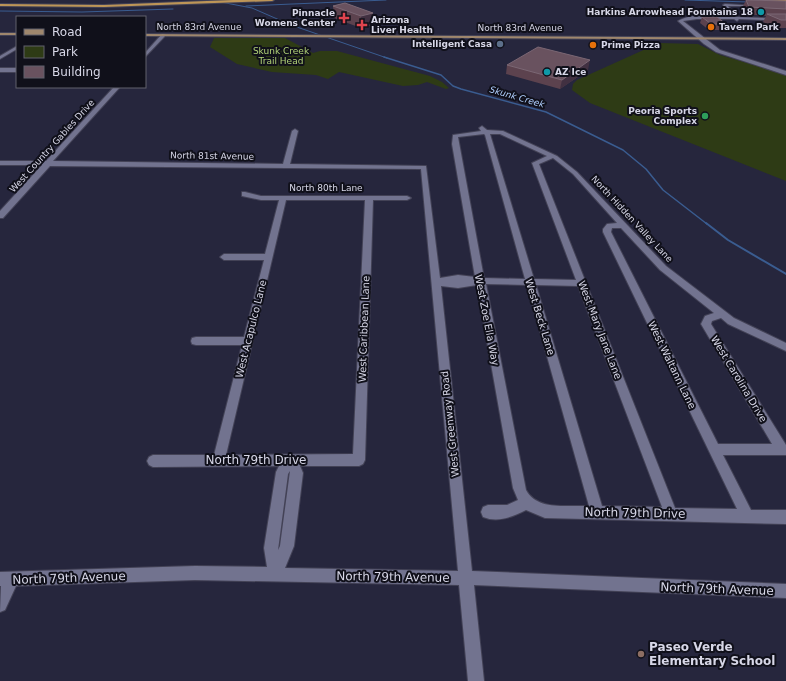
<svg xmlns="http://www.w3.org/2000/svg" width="786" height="681" viewBox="0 0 786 681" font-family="'DejaVu Sans',sans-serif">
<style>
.green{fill:#2e3b15}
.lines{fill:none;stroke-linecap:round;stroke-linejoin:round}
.stream-far2{stroke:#3a5c90;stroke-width:1}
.stream-far1{stroke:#3a5c90;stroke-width:1.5}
.stream{stroke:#3a5c90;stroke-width:2}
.minor-casing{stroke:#434256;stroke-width:2}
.major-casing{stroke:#434256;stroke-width:2}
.highway-casing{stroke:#434256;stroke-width:2}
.minor{fill:#72738f;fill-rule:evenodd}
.major{fill:#9f876d;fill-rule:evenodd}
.highway{fill:#bd9557;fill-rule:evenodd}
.wall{fill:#5c424e}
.shaded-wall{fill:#413041}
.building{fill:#69525f;stroke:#7b6774}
.culture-dot{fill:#0f9aa8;stroke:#10101a;stroke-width:1.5}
.health-dot{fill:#e0444e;stroke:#10101a;stroke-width:1.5}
.food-dot{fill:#e8710a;stroke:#10101a;stroke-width:1.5}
.service-dot{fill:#5c6f8a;stroke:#10101a;stroke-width:1.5}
.leisure-dot{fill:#2e9e5b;stroke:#10101a;stroke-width:1.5}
.education-dot{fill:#8d6e63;stroke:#10101a;stroke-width:1.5}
.labels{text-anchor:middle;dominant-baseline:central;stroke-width:4;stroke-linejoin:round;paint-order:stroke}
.far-poi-label{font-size:9px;font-weight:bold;fill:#d7d7e7;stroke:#10101a;text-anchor:end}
.far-street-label{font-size:9px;fill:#d7d7e7;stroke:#10101a}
.far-park-label{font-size:9px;fill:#b2d378;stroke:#10101a}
.far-water-label{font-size:9px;font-style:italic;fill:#aecdfc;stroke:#10101a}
.street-label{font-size:10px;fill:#d7d7e7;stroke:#10101a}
.near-street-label{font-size:12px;fill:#d7d7e7;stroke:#10101a}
.near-poi-label{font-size:12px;font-weight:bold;fill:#d7d7e7;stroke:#10101a;text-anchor:start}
</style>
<rect width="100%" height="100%" fill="#26263d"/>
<g class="green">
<path d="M214 38H285L313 53 320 51H337L430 76 442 82 449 88 446 89 427 82 418 85 403 86 339 72 328 79 316 75 272 72 237 64 210 47Z"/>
<path d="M659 43 698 44 720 55 786 74V181L590 103 572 90 573 84 577 80Z"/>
</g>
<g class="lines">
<g class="stream-far2">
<path d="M210 0 252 8 291 25 387 58"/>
<path d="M685 0 748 2"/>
<path d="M246 6 386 0"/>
<path d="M0 11 82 12 173 9"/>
</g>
<path class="stream-far1" d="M384 57 441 75 453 86 461 89 546 112 623 150 646 169 663 190 707 224"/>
<path class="stream" d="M706 223 728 240 786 274"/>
<defs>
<g id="minor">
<path d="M725 4 758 6H728L737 17 786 19V21L739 19 737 21 734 19H697L683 21 720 50 786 71V75L716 52 704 44 678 21C692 13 716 16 732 17L723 5Z"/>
<path d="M162 34 166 35 145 57V53Z"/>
<path d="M17 46V49L0 59V56Z"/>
<rect x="0" y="68" width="17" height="4"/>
<path d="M114 87H120L53 161 283 164 292 131 295 129 298 131 290 164 426 166 440 278 458 275 475 277 452 144 453 135 481 131 479 128 482 126 487 130 503 131 557 156 577 172 666 266 734 318 786 343V351L728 324 721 318 712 321 711 324 786 445V455H723L751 510H786V524L545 518 526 510C512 517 498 523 483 517L481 512 483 507 488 505H507L518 500 513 488 477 285 458 288 441 286 472 571 786 584V598L474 585 484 681H468L459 585 195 580 16 586 5 610 0 612 1 586H0V572L195 566 267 567 264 548 276 472 279 466 153 467 149 465 147 461 149 457 153 455H214L242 345H196L192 344 191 341 192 338 196 337H244L264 260H224L220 257 224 254H265L279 200H261L242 196V192H245L261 196H407L411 198 407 200H373L365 460 363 464 359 466H300L303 473 294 546 285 568 458 571 421 169 50 166 3 218H0V211L42 165H0V161H46ZM484 134 485 135 525 279 484 278 458 137ZM490 134H500L547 156 532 163 576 280 534 279ZM553 158 573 174 617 223 607 224 603 229V232L737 509 675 508 539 164ZM286 200H365L353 454 226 455ZM612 228H621L660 270 714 313 705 316 701 324 772 444H718L611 232ZM486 284 527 285 589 506C568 505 537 511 526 490ZM536 285 578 286 662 507 602 506ZM290 471 280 546 278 550 288 474Z"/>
</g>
<g id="major">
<rect x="0" y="33" width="17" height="2"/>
<path d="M145 34 786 38V40L145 36Z"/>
</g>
<g id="highway">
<path d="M233 0H274L272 1 104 7 0 6V4L104 5Z"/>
<path d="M763 0H786V2L765 1Z"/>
</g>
</defs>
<use href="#minor" class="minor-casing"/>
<use href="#major" class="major-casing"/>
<use href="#highway" class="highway-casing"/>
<use href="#minor" class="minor"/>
<use href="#major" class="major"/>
<use href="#highway" class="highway"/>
</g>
<g class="wall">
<path d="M746 0 786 1V28H777L763 22 766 16 745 14 742 8Z"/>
<path d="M345 3 373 25 361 28 334 18 333 6Z"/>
<path d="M702 17 726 24 723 30H709L700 23Z"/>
<path d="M507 65 588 70 560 89 506 74Z"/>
</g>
<g class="shaded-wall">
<path d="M373 13V25L361 28V16Z"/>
<path d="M590 60 588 70 560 89 562 80Z"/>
</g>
<g class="building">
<path d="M746 0 786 1V9L749 7Z"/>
<path d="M345 3 373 13 361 16 333 6Z"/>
<path d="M767 14H786V20H781Z"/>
<path d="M702 17H717L726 24H711Z"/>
<path d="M538 47 590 60 562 80 507 65Z"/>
</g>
<g class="culture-dot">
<circle cx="761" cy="12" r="4"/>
<circle cx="547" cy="72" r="4"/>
</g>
<g class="health-dot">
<path d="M342 12h4v4h4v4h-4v4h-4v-4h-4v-4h4z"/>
<path d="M360 19h4v4h4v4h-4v4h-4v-4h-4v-4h4z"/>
</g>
<g class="food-dot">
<circle cx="711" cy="27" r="4"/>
<circle cx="593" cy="45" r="4"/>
</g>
<circle class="service-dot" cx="500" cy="44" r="4"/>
<circle class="leisure-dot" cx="705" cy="116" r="4"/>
<circle class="education-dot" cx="641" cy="654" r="4"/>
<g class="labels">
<g class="far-poi-label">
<text x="753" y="12">Harkins Arrowhead Fountains 18</text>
<text x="335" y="13">Pinnacle<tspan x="335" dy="10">Womens Center</tspan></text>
<text x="371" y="20" text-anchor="start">Arizona<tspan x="371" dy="10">Liver Health</tspan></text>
<text x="719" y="27" text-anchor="start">Tavern Park</text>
<text x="492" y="44">Intelligent Casa</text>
<text x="601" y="45" text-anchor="start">Prime Pizza</text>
<text x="555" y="72" text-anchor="start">AZ Ice</text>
<text x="697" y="111">Peoria Sports<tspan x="697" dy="10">Complex</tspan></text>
</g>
<g class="far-street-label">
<text x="199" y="27">North 83rd Avenue</text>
<text x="520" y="28">North 83rd Avenue</text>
<text transform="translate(52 146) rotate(-48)">West Country Gables Drive</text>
<text transform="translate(212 156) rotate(1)">North 81st Avenue</text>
<text x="326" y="188">North 80th Lane</text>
<text transform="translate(632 219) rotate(47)">North Hidden Valley Lane</text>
</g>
<g class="far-park-label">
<text x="281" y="51">Skunk Creek<tspan x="281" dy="10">Trail Head</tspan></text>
</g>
<g class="far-water-label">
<text transform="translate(517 97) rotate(16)">Skunk Creek</text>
</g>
<g class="street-label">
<text transform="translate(540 317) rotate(73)">West Beck Lane</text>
<text transform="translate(487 320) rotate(79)">West Zoe Ella Way</text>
<text transform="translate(251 329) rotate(-76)">West Acapulco Lane</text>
<text transform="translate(364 329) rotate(-88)">West Caribbean Lane</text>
<text transform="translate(600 330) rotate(69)">West Mary Jane Lane</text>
<text transform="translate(672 365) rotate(64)">West Waltann Lane</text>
<text transform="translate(739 379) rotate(59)">West Carolina Drive</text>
<text transform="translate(450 424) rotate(-96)">West Greenway Road</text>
</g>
<g class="near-street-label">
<text x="256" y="460">North 79th Drive</text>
<text transform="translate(635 513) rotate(1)">North 79th Drive</text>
<text transform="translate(393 577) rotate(1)">North 79th Avenue</text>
<text transform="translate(69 578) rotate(-2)">North 79th Avenue</text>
<text transform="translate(717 589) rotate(2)">North 79th Avenue</text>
</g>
<g class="near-poi-label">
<text x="649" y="647">Paseo Verde<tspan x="649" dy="14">Elementary School</tspan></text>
</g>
</g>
<rect x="16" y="16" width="130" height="72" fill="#10101a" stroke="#60606c"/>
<rect x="24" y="29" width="20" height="6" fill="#9f876d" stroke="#60606c"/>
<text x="52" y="36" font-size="12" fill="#d7d7e7">Road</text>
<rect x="24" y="46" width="20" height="12" fill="#2e3b15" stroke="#60606c"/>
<text x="52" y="56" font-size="12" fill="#d7d7e7">Park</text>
<rect x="24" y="66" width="20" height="12" fill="#69525f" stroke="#60606c"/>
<text x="52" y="76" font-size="12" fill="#d7d7e7">Building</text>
</svg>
